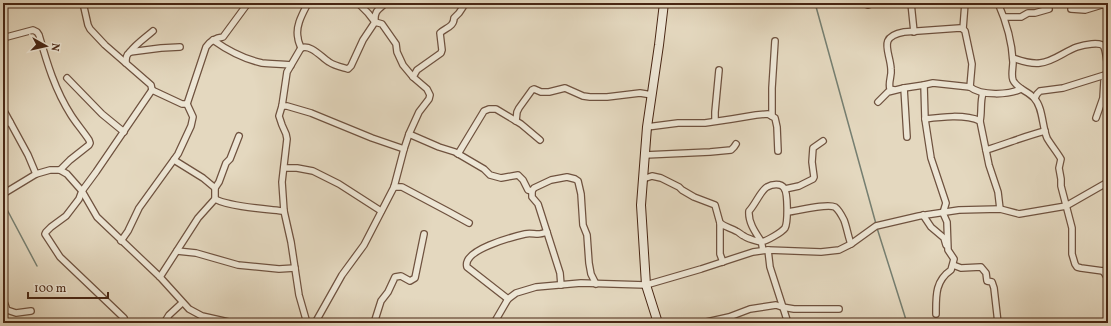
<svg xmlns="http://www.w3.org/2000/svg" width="1111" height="326" viewBox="0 0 1111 326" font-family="Vollkorn,serif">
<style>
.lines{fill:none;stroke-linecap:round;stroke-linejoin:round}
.stream{stroke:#767f71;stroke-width:1.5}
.street-casing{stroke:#6f523f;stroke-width:8}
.secondary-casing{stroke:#482614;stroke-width:10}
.street{stroke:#ede6d5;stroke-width:5.5}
.secondary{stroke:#ede6d5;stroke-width:8}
</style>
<rect width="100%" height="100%" fill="#e4d8bf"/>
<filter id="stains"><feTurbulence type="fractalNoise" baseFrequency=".005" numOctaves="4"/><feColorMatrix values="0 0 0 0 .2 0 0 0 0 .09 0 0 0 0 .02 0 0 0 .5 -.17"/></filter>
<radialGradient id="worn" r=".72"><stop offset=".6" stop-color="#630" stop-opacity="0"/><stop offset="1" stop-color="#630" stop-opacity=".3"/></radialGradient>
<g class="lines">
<g class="stream">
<path d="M815 3 876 224"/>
<path d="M3 202 37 266"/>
<path d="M877 228 907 323"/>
</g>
<defs>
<g id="street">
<path d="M83 3 88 25 90 29 105 45 151 85 152 90"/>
<path d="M358 3 368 13 375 22C374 11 378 10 386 3"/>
<path d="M863 3 868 5 874 3"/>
<path d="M911 3 914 32"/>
<path d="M965 3 963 29 965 31 972 64 970 87"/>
<path d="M998 3C1006 21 1012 42 1013 62 1013 68 1011 75 1013 80 1017 89 1028 91 1034 98 1043 107 1042 126 1047 138 1051 145 1057 152 1061 159L1059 168 1061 179V186L1072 228V254L1075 264 1077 267 1081 268 1103 271 1108 270"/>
<path d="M1071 9 1085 10 1108 3"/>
<path d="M1005 17H1021L1028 13H1035L1049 9"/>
<path d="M3 38 33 30 37 32 39 35C47 63 55 90 71 115 76 123 83 131 89 140L90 143 89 145 70 160 60 170"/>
<path d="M213 40C227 50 244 59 262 63 271 64 281 64 291 65"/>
<path d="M301 48C311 44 321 57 329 62 335 66 341 67 348 69L351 66 363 40 375 22 382 24 396 44 397 52 403 65 413 77 427 89 430 95 429 99 419 112 409 134 404 149 394 187 364 245 342 275 315 323"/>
<path d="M301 48 287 72 282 106 279 116 282 125 286 134 287 139 282 182 284 211 291 242 299 295 307 323"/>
<path d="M301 48C300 45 298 41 298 38 295 26 303 13 308 3"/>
<path d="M130 52C136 44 145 38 153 31"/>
<path d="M1013 58C1021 61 1031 64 1040 63 1053 62 1065 51 1077 47 1083 45 1101 41 1104 47 1106 51 1107 63 1108 68"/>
<path d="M126 63C126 58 126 55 130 52L161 48 180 47"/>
<path d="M413 77 417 70 441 53 442 50 440 33C445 28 454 27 454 18L459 13 463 7 462 3"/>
<path d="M67 78 102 114 124 132"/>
<path d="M924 85 925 119 931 158 946 203 943 213 947 222 948 250 954 259 951 270C935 281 936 296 936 314"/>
<path d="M904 88 907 137"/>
<path d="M152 90 182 104H187L206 47C210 41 215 38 223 37L248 3"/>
<path d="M894 90 890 89C888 82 892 76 891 69 890 51 877 37 904 32L960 28 963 29"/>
<path d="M1035 98 1037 94 1040 91 1063 88 1108 74"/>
<path d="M878 102 888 92 904 88 924 85 933 83 970 87C981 96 1009 95 1021 89"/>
<path d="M3 105 4 111 28 155 36 174"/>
<path d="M282 106H287L311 113 372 138 404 149"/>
<path d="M772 116V88L775 41"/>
<path d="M1096 118 1103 98 1104 81 1108 73"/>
<path d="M925 119C941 117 965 114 980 121L989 165 998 192 1000 209"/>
<path d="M516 121 517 112 519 108 532 90 534 89 541 92H549L565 88 583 96 590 97H607L640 93 652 95"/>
<path d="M715 121V112L719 70"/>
<path d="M980 121C982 112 980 102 983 93"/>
<path d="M3 125 10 122"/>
<path d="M647 127 678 123H705L732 119 756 115 768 114 775 118 777 127 778 151"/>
<path d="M409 134 439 147 455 152 484 169 490 175 501 178 518 175 523 180 528 190 532 191"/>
<path d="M986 150C1006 144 1025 136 1045 131"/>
<path d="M458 154 484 111 489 109H496L521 124 540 140"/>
<path d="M645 155 710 152 731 150 734 147 736 144"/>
<path d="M174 160 203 178 215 188"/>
<path d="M284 168H297L313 171 339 184 381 211"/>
<path d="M643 179 652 176 661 178 679 187 682 190 694 197 715 205 720 223"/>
<path d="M394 187H402L449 212 469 223"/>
<path d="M785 189 799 186 813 179 814 177 812 162 813 148 823 141"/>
<path d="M3 194 36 174 50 170H60L67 174 82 191 97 217 160 277 189 309 202 316 233 323"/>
<path d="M215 199C230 207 266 209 284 211"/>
<path d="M788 212C797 211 827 203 835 207 839 210 842 216 844 220 847 228 848 236 851 244"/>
<path d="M923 215 931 227 944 238 946 245"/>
<path d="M121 241 128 231 139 208 178 154 191 126 193 117 187 104"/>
<path d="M768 250 770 267 788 323"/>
<path d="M177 251 196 253 238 265 279 269 295 268"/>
<path d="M723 262 720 254V223C725 227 731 228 736 231 739 232 741 235 744 236 746 238 759 242 761 242 767 241 782 232 785 228 788 222 788 193 784 188 781 183 772 184 767 187 761 190 755 205 749 211 748 222 755 232 761 241 762 243 762 247 763 250"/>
<path d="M953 265 961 268 981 267 986 273 987 281 992 282 994 288 998 323"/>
<path d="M1103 271 1105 274 1108 279"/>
<path d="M160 277 198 218 215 199V188L219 182 226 163 230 159 239 136"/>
<path d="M561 285 560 273 538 204 532 197V191L534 188 551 180 567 177 575 179 578 181 581 194 583 225 587 235 589 263 591 274 596 284"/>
<path d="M3 299 7 310 16 313 31 311"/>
<path d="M508 299 467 267C462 250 512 237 525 234 529 233 534 234 538 234 541 234 544 233 547 232"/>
<path d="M124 318 60 257 45 234 46 232 51 227 66 216 79 199 82 191 96 172 152 90"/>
<path d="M164 323 169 315 182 303"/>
<path d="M374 323 381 301 388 292 395 277 401 276 410 281 415 278 424 234"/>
<path d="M494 323 508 299 516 293 536 287 581 283 646 285 701 269 753 252 768 250 821 252 839 250 851 244 876 226 919 216 959 210 1000 209 1019 214 1066 206 1108 182"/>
<path d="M702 323 729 317 750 309 776 305 782 307 794 309H839"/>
<path d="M1107 323 1108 314"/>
</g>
<path id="secondary" d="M658 323 646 285 641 205 647 127 659 45 664 3"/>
</defs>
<use href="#street" class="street-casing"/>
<use href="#secondary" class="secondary-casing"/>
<use href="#street" class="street"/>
<use href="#secondary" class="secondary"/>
</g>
<rect width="1111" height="326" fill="none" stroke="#e4d8bf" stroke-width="16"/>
<rect x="4" y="4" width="1103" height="318" fill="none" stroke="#482614" stroke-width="2"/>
<rect x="8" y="8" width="1095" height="310" fill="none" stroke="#482614"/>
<g transform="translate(46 46) rotate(98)" stroke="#ede6d5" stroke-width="3" paint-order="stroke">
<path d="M0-3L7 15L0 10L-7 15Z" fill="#482614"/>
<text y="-6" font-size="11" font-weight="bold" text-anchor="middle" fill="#482614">N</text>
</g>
<path d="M28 292v6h80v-6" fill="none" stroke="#482614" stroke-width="2"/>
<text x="34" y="292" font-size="12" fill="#482614" stroke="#ede6d5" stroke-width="3" paint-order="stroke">100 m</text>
<rect width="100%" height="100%" filter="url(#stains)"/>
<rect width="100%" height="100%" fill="url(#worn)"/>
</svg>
